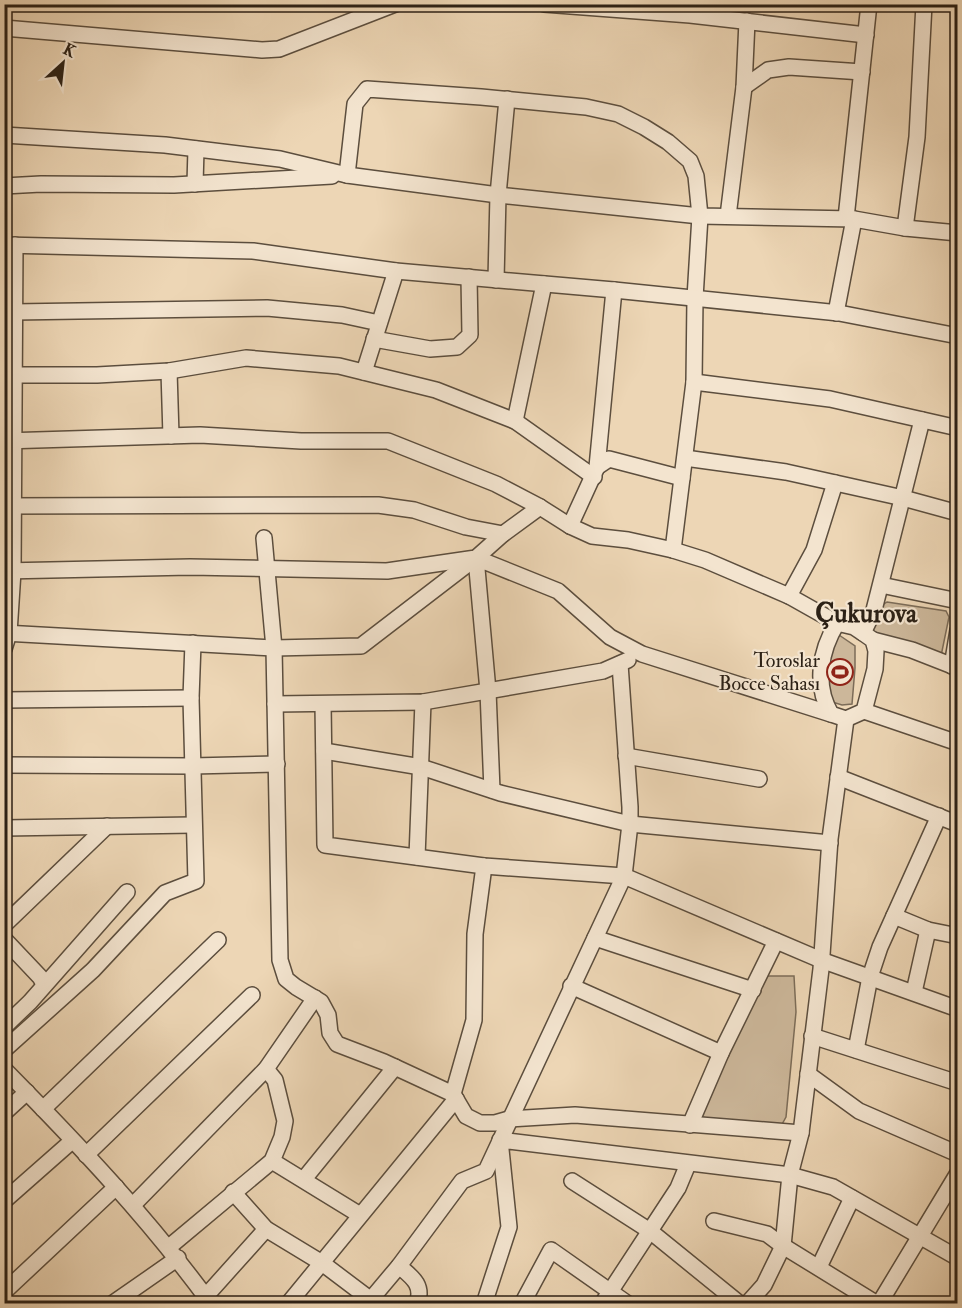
<svg xmlns="http://www.w3.org/2000/svg" width="962" height="1308" viewBox="0 0 962 1308" font-family="'IM FELL Double Pica',serif">
<style>
.green{fill:#ccb79a;stroke:#7c6c58;stroke-width:1.5}
.lines{fill:none;stroke-linecap:round;stroke-linejoin:round}
.minor-casing{stroke:#5c4e3e;stroke-width:18}
.minor{stroke:#f3e4cf;stroke-width:15}
.labels{text-anchor:middle;dominant-baseline:central;stroke-width:4.5;stroke-linejoin:round;paint-order:stroke}
.poi-label{font-size:20px;fill:#2c2116;stroke:#f3e4cf;text-anchor:end}
.district-label{font-size:26px;font-weight:bold;fill:#2c2116;stroke:#f3e4cf}
</style>
<rect width="100%" height="100%" fill="#edd6b5"/>
<filter id="stains"><feTurbulence type="fractalNoise" baseFrequency=".00333" numOctaves="4"/><feColorMatrix values="0 0 0 0 .2 0 0 0 0 .09 0 0 0 0 .02 0 0 0 .5 -.17"/></filter>
<radialGradient id="worn" r=".72"><stop offset=".6" stop-color="#630" stop-opacity="0"/><stop offset="1" stop-color="#630" stop-opacity=".3"/></radialGradient>
<g class="green">
<path d="M887 602 946 611 949 617 940 661 871 635 881 606Z"/>
<path d="M839 635 855 646V668L852 704 842 705 829 701 826 659Z"/>
<path d="M766 976H794L796 1012 786 1117 781 1126 699 1117Z"/>
</g>
<g class="lines">
<defs>
<g id="minor">
<path d="M544 4 690 15 866 35"/>
<path d="M4 28 262 50 279 49 395 4"/>
<path d="M744 87 768 70 789 67 862 72"/>
<path d="M4 135 165 145 280 159 347 175 498 195 700 216 854 219 905 228 958 233"/>
<path d="M347 175 355 104 367 89 481 97 586 107 618 114 644 127 668 142 690 161 696 176 700 216 695 298 694 382 673 550"/>
<path d="M195 184 196 149"/>
<path d="M4 186 41 184 174 185 332 176"/>
<path d="M728 216 744 87 747 21"/>
<path d="M846 218 869 4"/>
<path d="M905 228 917 137 924 4"/>
<path d="M4 245 253 251 396 271 614 290 839 313 958 336"/>
<path d="M496 280 498 195 507 99"/>
<path d="M14 312 267 308 342 315 379 323"/>
<path d="M836 313 854 219"/>
<path d="M374 339 430 349 457 347 470 335 469 277"/>
<path d="M169 371 171 436"/>
<path d="M364 372 396 271"/>
<path d="M4 375H97L169 371 246 358 339 366 436 390 515 421 594 477"/>
<path d="M694 382 830 399 958 428"/>
<path d="M515 421 544 284"/>
<path d="M4 441 200 435 301 441H388L496 484 540 507 570 526 592 536 628 540 673 550 705 560 789 596 837 623 854 627 863 633 873 640 876 651 875 669 864 711 846 719 831 714C814 685 820 651 837 623"/>
<path d="M685 458 786 472 903 498 958 513"/>
<path d="M597 467 609 459 682 478"/>
<path d="M4 506 378 505 414 510 466 527 503 534 540 507"/>
<path d="M570 526 597 467 614 290"/>
<path d="M264 538 274 648 280 960 286 979 296 987 321 1002 328 1015 330 1033 337 1044 384 1062 453 1094 466 1116 480 1123H495L509 1119 575 1115 801 1133"/>
<path d="M4 571 190 567 387 571 476 558 503 534"/>
<path d="M881 585 958 601"/>
<path d="M789 596 814 550 835 483"/>
<path d="M4 633 274 648 361 646 473 560"/>
<path d="M863 633 874 610 922 420"/>
<path d="M873 640 912 650 958 668"/>
<path d="M4 649 9 633 13 571 15 245"/>
<path d="M952 666 958 630"/>
<path d="M4 700 191 698"/>
<path d="M275 704 423 702 603 671 628 660"/>
<path d="M323 704 325 845 484 866 624 876 821 960 958 1009"/>
<path d="M864 711 958 743"/>
<path d="M324 751 421 767 500 793 630 824 830 843"/>
<path d="M626 756 759 779"/>
<path d="M4 765 192 766 277 764"/>
<path d="M838 777 958 824"/>
<path d="M492 790 488 691 476 558 558 591 610 637 642 654 831 714"/>
<path d="M4 828 193 825"/>
<path d="M417 857 423 702"/>
<path d="M894 916 928 930 958 936"/>
<path d="M4 925 107 826"/>
<path d="M595 938 753 990"/>
<path d="M4 939 40 977 44 984"/>
<path d="M571 986 721 1053"/>
<path d="M914 992 928 930"/>
<path d="M4 1027 30 1002 127 892"/>
<path d="M812 1036 958 1083"/>
<path d="M4 1050 93 970 165 893 196 881 191 698 193 643"/>
<path d="M856 1050 870 977 880 947 939 816"/>
<path d="M4 1069C78 1144 149 1219 211 1304"/>
<path d="M808 1074 859 1111 958 1154"/>
<path d="M453 1094 474 1020 475 934 484 866"/>
<path d="M43 1109 218 940"/>
<path d="M4 1113 27 1092"/>
<path d="M690 1125 721 1053 776 941"/>
<path d="M86 1155 252 995"/>
<path d="M272 1161 360 1215"/>
<path d="M304 1179 395 1067"/>
<path d="M572 1181 650 1231 740 1304"/>
<path d="M233 1192 266 1229 322 1263 371 1300"/>
<path d="M4 1201 72 1141"/>
<path d="M133 1205 266 1069 315 998"/>
<path d="M714 1221 767 1234 783 1246 877 1304"/>
<path d="M169 1247 272 1161 282 1137 285 1121 275 1080 266 1069"/>
<path d="M399 1266C412 1277 424 1285 417 1304"/>
<path d="M819 1267 852 1198"/>
<path d="M4 1292 116 1187"/>
<path d="M206 1296 266 1229"/>
<path d="M112 1304 178 1258"/>
<path d="M288 1304 456 1099"/>
<path d="M367 1304 399 1266 462 1181 486 1171 624 876 630 824V807L620 664"/>
<path d="M484 1304 509 1227 500 1140 790 1175 833 1187 958 1258"/>
<path d="M522 1304 551 1250 628 1304"/>
<path d="M602 1304 678 1188 688 1164"/>
<path d="M747 1304 764 1285 783 1246 790 1175 801 1133 821 969 830 839 846 719"/>
<path d="M879 1304 958 1173"/>
</g>
</defs>
<use href="#minor" class="minor-casing"/>
<use href="#minor" class="minor"/>
</g>
<defs>
<symbol id="stadium-ring" viewBox="-11 -11 22 22"><circle r="9.5" fill="#f3e4cf" stroke="#8f2418" stroke-width="1.5"/><path d="M0-5a6.5 5 0 1 0 0 10a6.5 5 0 1 0 0-10ZM-3.5-1.8h7v3.6h-7Z" fill="#8f2418"/></symbol>
</defs>
<g fill-rule="evenodd">
<use href="#stadium-ring" x="825" y="657" width="30" height="30"/>
</g>
<g class="labels">
<g class="poi-label">
<text x="820" y="660">Toroslar<tspan x="820" dy="23">Bocce Sahası</tspan></text>
</g>
<g class="district-label">
<text x="866" y="614">Çukurova</text>
</g>
</g>
<rect width="962" height="1308" fill="none" stroke="#edd6b5" stroke-width="24"/>
<rect x="6" y="6" width="950" height="1296" fill="none" stroke="#2c2116" stroke-width="3"/>
<rect x="12" y="12" width="938" height="1284" fill="none" stroke="#2c2116" stroke-width="1.5"/>
<g transform="translate(63 63) rotate(27)" stroke="#f3e4cf" stroke-width="4.5" paint-order="stroke">
<path d="M0-4.5L10 22L0 15L-10 22Z" fill="#2c2116"/>
<text y="-9" font-size="16" font-weight="bold" text-anchor="middle" fill="#2c2116">K</text>
</g>
<rect width="100%" height="100%" filter="url(#stains)"/>
<rect width="100%" height="100%" fill="url(#worn)"/>
</svg>
